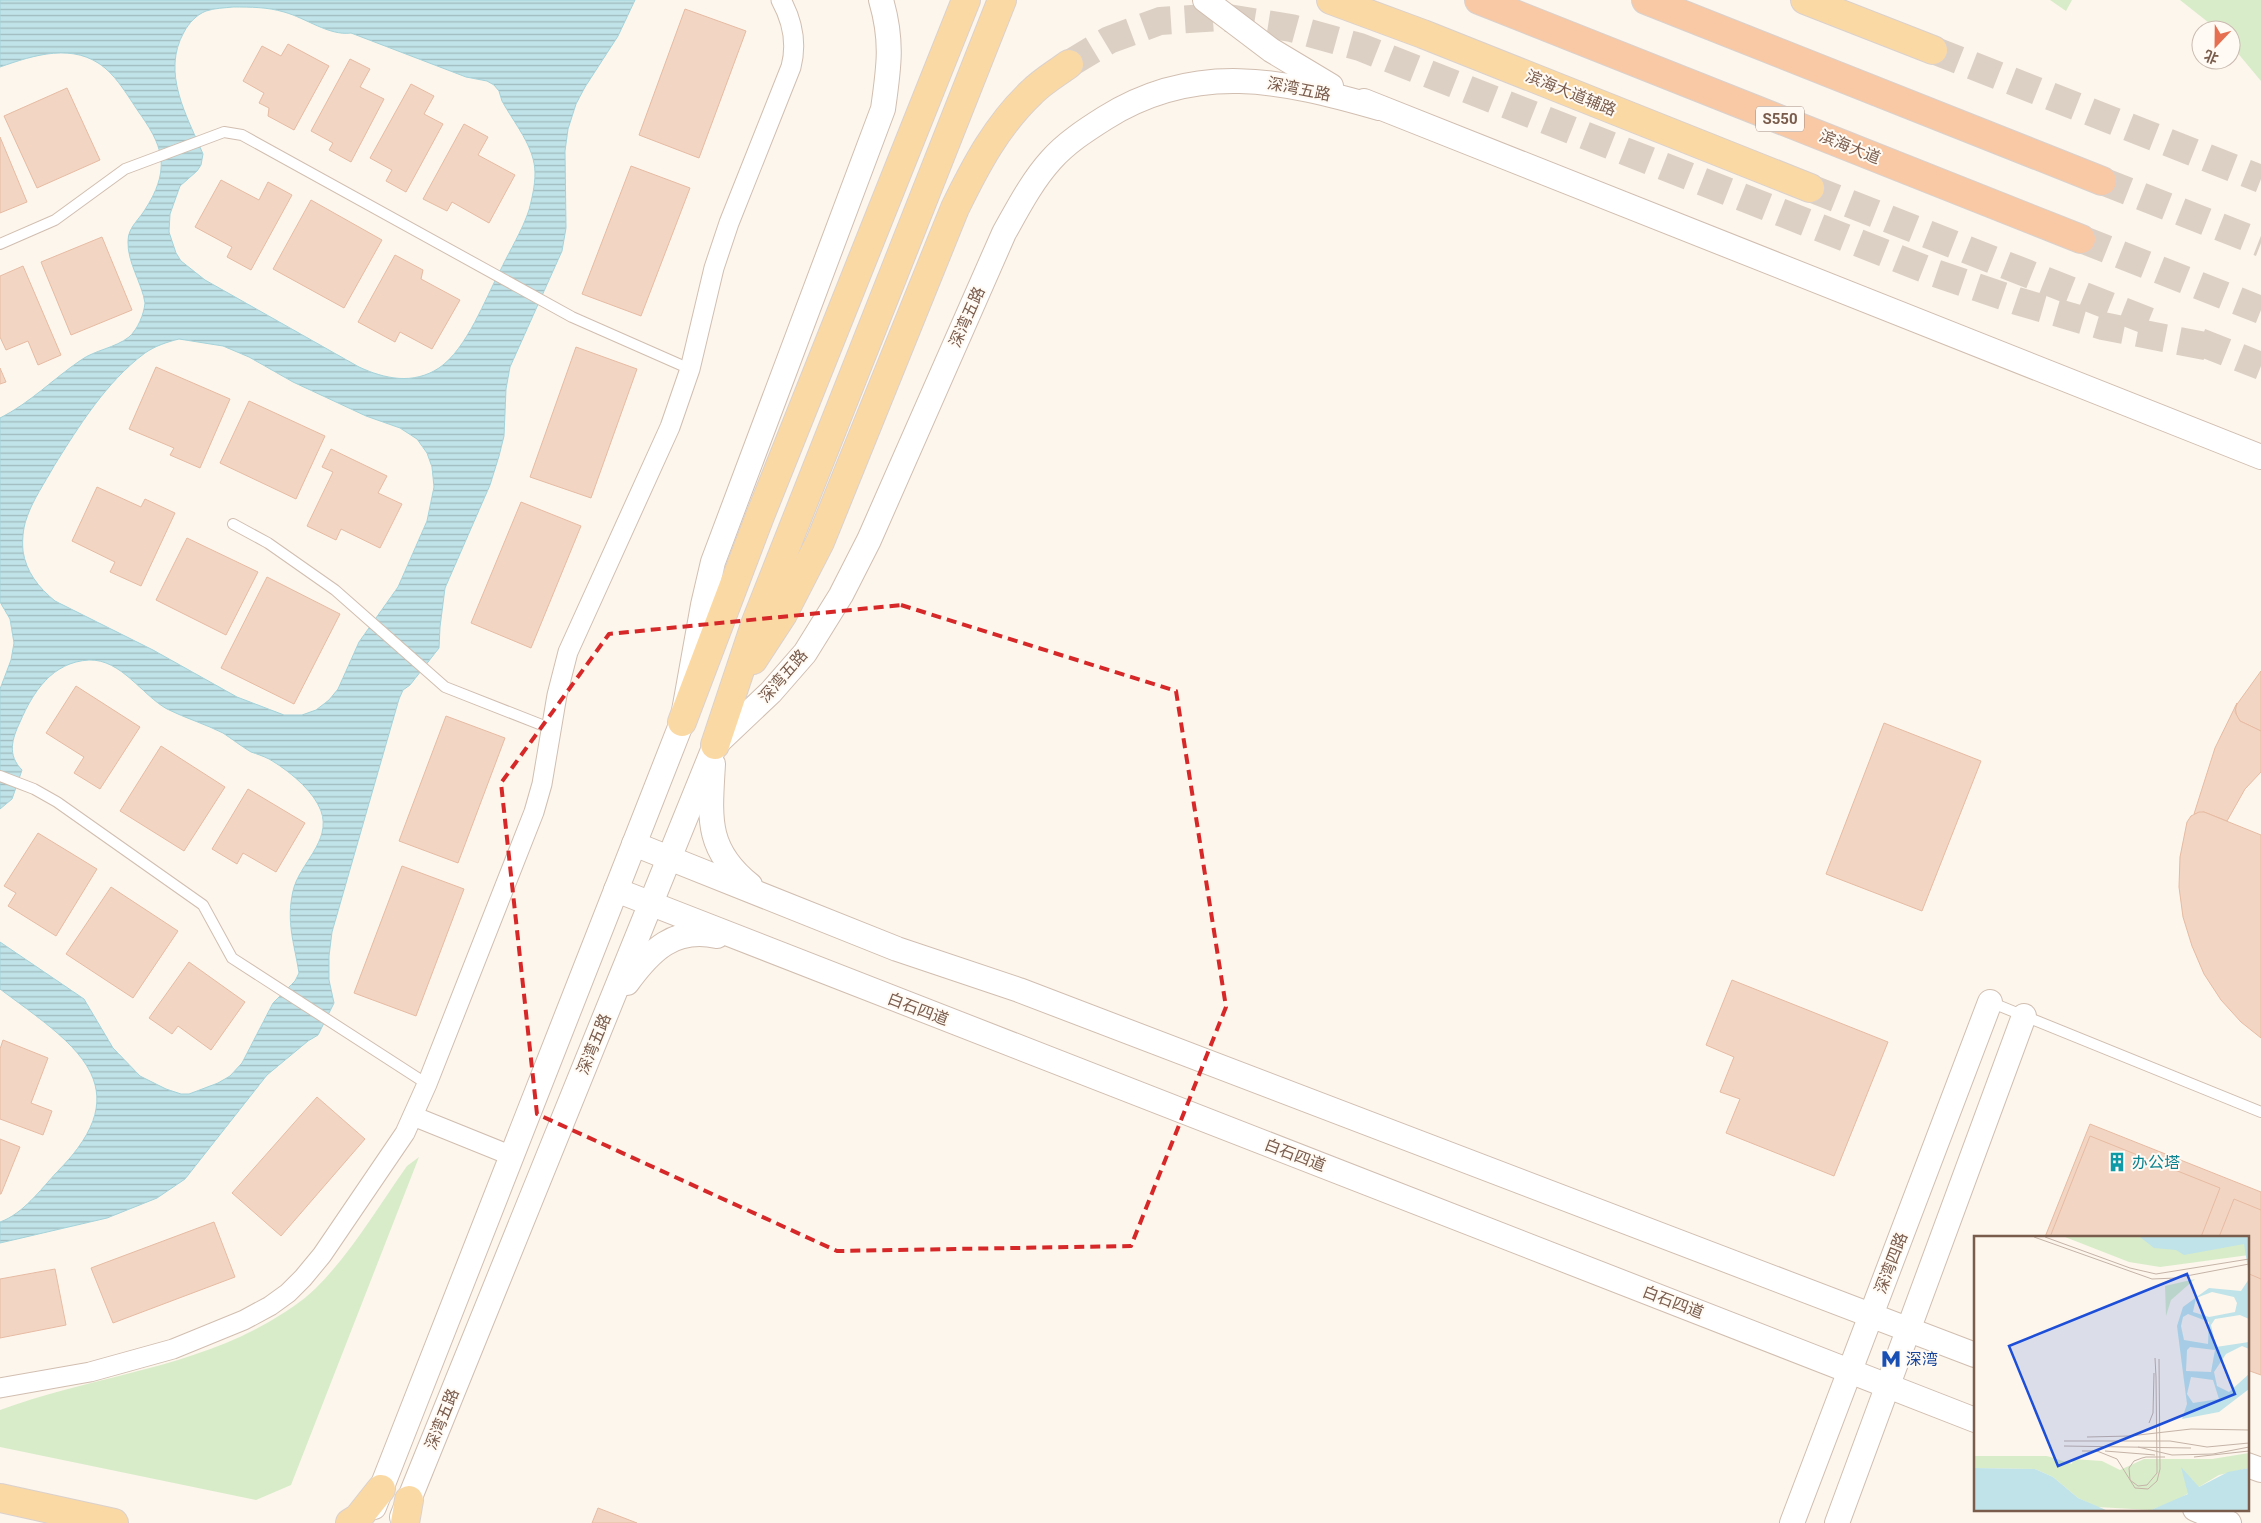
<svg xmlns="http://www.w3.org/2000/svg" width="2261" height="1523" viewBox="0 0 2261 1523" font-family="Roboto,'Noto Sans SC',sans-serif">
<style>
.green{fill:#d8ecc9}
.water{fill:url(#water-rules);stroke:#a5d3da;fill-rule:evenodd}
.building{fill:#f3d5c3;stroke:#e6bba3}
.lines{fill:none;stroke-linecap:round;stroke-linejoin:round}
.primary-tunnel{stroke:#dcd0c4;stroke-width:28;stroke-dasharray:28 14;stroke-linecap:butt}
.trunk-tunnel{stroke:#dcd0c4;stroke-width:28;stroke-dasharray:28 14;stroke-linecap:butt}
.service-casing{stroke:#d1beb0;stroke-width:12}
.minor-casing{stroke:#d1beb0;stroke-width:21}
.tertiary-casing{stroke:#d1beb0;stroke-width:26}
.primary-casing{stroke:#dad1cd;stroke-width:30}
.trunk-casing{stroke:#dad1cd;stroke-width:30}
.service{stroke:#fff;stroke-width:10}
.minor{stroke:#fff;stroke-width:19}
.tertiary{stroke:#fff;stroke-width:24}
.primary{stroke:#fbd9a5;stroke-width:28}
.trunk{stroke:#f9c8a4;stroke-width:28}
.marked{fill:none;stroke:#d62828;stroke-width:4;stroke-dasharray:10 6;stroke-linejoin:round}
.labels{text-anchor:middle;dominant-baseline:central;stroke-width:4;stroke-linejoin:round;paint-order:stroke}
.shield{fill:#fffaf3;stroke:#a28b7f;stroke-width:1}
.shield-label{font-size:15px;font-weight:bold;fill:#7a5c4d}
.street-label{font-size:16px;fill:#7a5c4d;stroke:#fffaf3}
.culture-label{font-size:16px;fill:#0d838f;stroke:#fffaf3;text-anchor:start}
.transit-label{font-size:16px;fill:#164399;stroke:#fffaf3;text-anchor:start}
.inset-road{fill:none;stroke:#c5b3a7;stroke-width:1}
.view{fill:#1d4ed8;fill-opacity:0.15;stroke:#1d4ed8;stroke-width:2.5}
.inset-edge{fill:none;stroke:#7a5c4d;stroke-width:2.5}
</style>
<defs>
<pattern id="water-rules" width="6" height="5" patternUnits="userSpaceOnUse" patternTransform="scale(1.25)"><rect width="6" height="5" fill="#bfe3e8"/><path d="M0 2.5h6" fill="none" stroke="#a0bbbe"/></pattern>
</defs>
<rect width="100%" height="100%" fill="#fdf6ec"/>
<g class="green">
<path d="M2050 0H2072L2066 11Z"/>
<path d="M2180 0H2261V81L2231 45V30H2218Z"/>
<path d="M419 1157 291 1485 256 1500 0 1447V1410C88 1377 184 1370 267 1323 284 1313 302 1302 316 1288 352 1252 378 1207 407 1166Z"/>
</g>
<path class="water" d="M0 0H635L618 36 585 87 576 104 568 129 565 151 566 228 562 251 510 367 506 389 504 436 499 456 490 485 445 588 440 627 439 648 410 685 403 690 399 699 332 932 329 956V980L334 1003 318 1035 308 1041 267 1075 185 1179 157 1198 107 1218 0 1243V1222C23 1214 41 1189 57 1172 144 1085 72 1043 0 989V942L84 999 113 1048 140 1076 166 1089 181 1094H189L218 1083 230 1076 242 1063 273 1003 295 981 299 973C294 942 286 922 293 891 299 864 332 841 321 811 313 790 288 770 269 759 263 756 257 754 251 752 241 746 232 739 223 733 205 724 185 718 167 709 142 695 121 659 89 660 52 662 33 692 20 722 12 739 7 755 22 770L12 799 0 809V689L11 660 14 643 10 619 0 602V418C30 403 53 379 81 360 95 350 115 348 129 337 138 329 144 314 145 303 142 283 127 262 128 241 128 227 140 219 146 208 153 197 160 183 161 169 163 147 150 128 138 111 128 96 118 79 105 68 74 42 34 55 0 67ZM233 7C251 7 267 7 284 12 306 18 329 36 351 33L466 77 487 81 494 85 499 91 502 101C514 123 535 147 535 173 535 186 532 198 529 210 522 231 510 250 501 269 485 299 467 349 439 368 413 385 385 379 359 367L205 280 181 261 176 253 169 232 170 214 180 186 197 171 201 165 203 154C187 116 161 73 184 32 189 23 196 15 206 11 215 8 224 8 233 7ZM179 339 223 346 249 357 293 382 366 416 400 428 417 439 427 453 432 467 434 487 427 521 398 587 359 642 338 689 329 700 316 710 302 715H284L237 697 153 650 55 601C39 588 26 572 23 551 22 541 23 529 26 520 32 501 44 484 54 466 79 426 106 382 145 353 155 346 167 342 179 339Z"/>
<g class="building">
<path d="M685 9 746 31 699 158 639 135Z"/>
<path d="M288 44 329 66 294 130 268 116 269 108 259 103 264 93 243 81 262 46 281 56Z"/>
<path d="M350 59 370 69 360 87 384 99 351 162 329 150 333 143 311 131Z"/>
<path d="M411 84 434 96 424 114 443 124 406 192 386 181 392 170 370 158Z"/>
<path d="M67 88 100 160 37 188 4 116Z"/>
<path d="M464 124 488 137 478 155 515 175 489 223 452 202 447 211 423 199Z"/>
<path d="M0 137 27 202 0 213Z"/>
<path d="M631 166 690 188 641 316 582 294Z"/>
<path d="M221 180 259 200 268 182 292 195 251 270 227 257 232 247 195 227Z"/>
<path d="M311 200 382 240 344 308 273 269Z"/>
<path d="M102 237 132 310 71 335 41 262Z"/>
<path d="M395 255 423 270 421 279 460 300 432 349 400 332 395 342 358 322Z"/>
<path d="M23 266 61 355 38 365 28 341 6 350 0 337V276Z"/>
<path d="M576 347 637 369 591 498 530 477Z"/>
<path d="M156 367 230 399 200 468 170 455 174 448 129 429Z"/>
<path d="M0 368 6 382 0 384Z"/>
<path d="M249 401 325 436 296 499 220 463Z"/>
<path d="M331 449 387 476 378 493 402 504 380 548 341 529 336 540 307 526 333 472 322 467Z"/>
<path d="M97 487 141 507 145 499 175 513 141 586 110 572 115 562 72 541Z"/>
<path d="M521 502 581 526 531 648 471 623Z"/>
<path d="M187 538 258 572 226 635 156 600Z"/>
<path d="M267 577 340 614 294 704 221 668Z"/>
<path d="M2261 671V731L2240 721 2237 717 2235 707Z"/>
<path d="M76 686 140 727 100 789 74 773 84 757 46 733Z"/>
<path d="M2237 703 2235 712 2240 721 2261 731V772L2245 789 2227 821 2204 812 2194 814 2215 748Z"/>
<path d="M446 716 505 738 458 863 399 841Z"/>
<path d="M1884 723 1981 761 1922 911 1826 874Z"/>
<path d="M161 746 225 787 184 851 120 811Z"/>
<path d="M248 789 305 823 276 872 243 853 237 864 212 849Z"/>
<path d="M2199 812H2204L2261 835V1038L2241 1022 2221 1000 2204 974 2192 946 2183 917 2179 887 2180 857 2187 822 2191 816Z"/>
<path d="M38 833 97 869 56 936 8 906 16 893 4 886Z"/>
<path d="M402 866 464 889 416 1016 354 993Z"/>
<path d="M111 887 178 931 133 998 66 954Z"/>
<path d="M189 962 245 1002 211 1050 178 1026 172 1034 149 1018Z"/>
<path d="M1732 980 1888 1042 1834 1176 1726 1133 1740 1099 1720 1092 1734 1057 1706 1045Z"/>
<path d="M3 1040 48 1058 31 1103 52 1111 43 1135 0 1119V1049Z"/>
<path d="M317 1097 365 1139 281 1236 232 1193Z"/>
<path d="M2090 1124 2261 1192V1375L2247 1370V1237H2045Z"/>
<path d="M2090 1136 2220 1188 2201 1237H2050Z"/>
<path d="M0 1139 20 1147 1 1194H0Z"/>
<path d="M2234 1199 2261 1210V1279L2247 1273V1237H2219Z"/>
<path d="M214 1222 235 1277 113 1323 91 1268Z"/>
<path d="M55 1269 66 1325 0 1338V1279Z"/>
<path d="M598 1508 637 1523H592Z"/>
</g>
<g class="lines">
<g class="primary-tunnel">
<path d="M1933 50 2261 179"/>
<path d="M1069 64 1109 40 1160 21 1221 17 1291 28 1360 47 1935 273 2017 301 2103 326 2215 348"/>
<path d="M1810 188 2153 323"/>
<path d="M2200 342 2261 366"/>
</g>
<g class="trunk-tunnel">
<path d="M2102 181 2261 243"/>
<path d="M2081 239 2261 310"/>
</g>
<defs>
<g id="service">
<path d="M0 244 55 220 125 169 224 132 242 135 572 317 690 369"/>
<path d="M233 524 268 543 335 590 445 687 552 729"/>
<path d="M0 776 34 789 57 802 203 905 232 958 427 1084"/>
<path d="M1990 1002 2261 1112"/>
</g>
<g id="minor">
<path d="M413 1116 512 1156"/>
<path d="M0 1388 90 1372 173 1349 244 1320 270 1306 288 1293 303 1278 322 1255 405 1133 427 1084 534 812 542 784 557 695 568 652 670 427 690 369 714 268 729 223 791 67C797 44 793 22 781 0"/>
</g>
<g id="tertiary">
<path d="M1205 0 1271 50 1331 86"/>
<path d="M1364 101 2261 457"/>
<path d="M713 764C710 817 705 849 750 885"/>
<path d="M634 844 897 949 1019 990 1975 1355"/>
<path d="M616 890 1975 1420"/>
<path d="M627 983C651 950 674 927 717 936"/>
<path d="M2247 1465 2261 1470"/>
<path d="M374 1507 682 722 703 605 713 562 883 109C889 67 893 41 881 0"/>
<path d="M2195 1509 2229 1523"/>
<path d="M402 1517 715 745 771 692 805 653 841 595 869 540 1004 233C1018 208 1032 181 1051 160 1066 143 1086 130 1105 118 1196 61 1282 80 1379 108"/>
<path d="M1792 1523 1990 1002"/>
<path d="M1837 1523 2024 1016"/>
</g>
<g id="primary">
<path d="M1331 0 1423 34 1810 188"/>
<path d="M1805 0 1933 50"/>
<path d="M753 660 783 614 820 542 955 208C976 165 997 125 1032 92 1043 81 1057 73 1069 64"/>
<path d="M682 722 760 516 966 0"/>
<path d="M715 745 756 622 1002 0"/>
<path d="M0 1498 114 1523"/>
<path d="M350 1523 358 1518 381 1489"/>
<path d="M405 1523 409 1500"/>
</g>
<g id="trunk">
<path d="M1479 0 2081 239"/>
<path d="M1646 0 2102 181"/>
</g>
</defs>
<use href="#service" class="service-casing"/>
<use href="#minor" class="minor-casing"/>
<use href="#tertiary" class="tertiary-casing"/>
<use href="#primary" class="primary-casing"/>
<use href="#trunk" class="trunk-casing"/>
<use href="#service" class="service"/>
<use href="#minor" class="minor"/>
<use href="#tertiary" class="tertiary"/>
<use href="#primary" class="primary"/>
<use href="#trunk" class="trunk"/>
</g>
<path class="marked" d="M901 605 1176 691 1226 1007 1131 1246 837 1251 537 1114 501 783 609 634Z"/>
<defs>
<symbol id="building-bare" viewBox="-9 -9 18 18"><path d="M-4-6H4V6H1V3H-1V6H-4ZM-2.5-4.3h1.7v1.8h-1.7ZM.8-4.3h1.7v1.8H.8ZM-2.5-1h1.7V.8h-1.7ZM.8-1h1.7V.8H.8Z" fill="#0f9aa8" stroke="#fffaf3" stroke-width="2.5" paint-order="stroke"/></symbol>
<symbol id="metro-bare" viewBox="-9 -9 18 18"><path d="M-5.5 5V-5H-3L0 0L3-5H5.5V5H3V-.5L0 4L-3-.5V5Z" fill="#1a4fb4" stroke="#fffaf3" stroke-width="2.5" paint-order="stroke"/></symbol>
</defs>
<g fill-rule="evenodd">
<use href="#building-bare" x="2103" y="1148" width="28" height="28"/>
<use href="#metro-bare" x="1877" y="1345" width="28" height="28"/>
</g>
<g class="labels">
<rect class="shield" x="1756" y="106.5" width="48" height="25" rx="4"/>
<g class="shield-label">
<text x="1780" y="119">S550</text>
</g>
<g class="street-label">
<text transform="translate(1299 89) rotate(11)">深湾五路</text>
<text transform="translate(1571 93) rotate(22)">滨海大道辅路</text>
<text transform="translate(1850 147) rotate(22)">滨海大道</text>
<text transform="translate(967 317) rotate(-66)">深湾五路</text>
<text transform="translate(783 676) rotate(-49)">深湾五路</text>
<text transform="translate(918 1009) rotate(21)">白石四道</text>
<text transform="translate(594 1044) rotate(-68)">深湾五路</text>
<text transform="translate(1295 1155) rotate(21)">白石四道</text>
<text transform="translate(1891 1263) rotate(-69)">深湾四路</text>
<text transform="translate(1673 1302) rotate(21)">白石四道</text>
<text transform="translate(442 1419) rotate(-68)">深湾五路</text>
</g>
<g class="culture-label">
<text x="2132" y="1162">办公塔</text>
</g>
<g class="transit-label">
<text x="1906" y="1359">深湾</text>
</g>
</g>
<g transform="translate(1974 1236)">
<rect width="275" height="275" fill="#fdf6ec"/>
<path d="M91 1H275V19L186 31 155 26ZM221 43 197 64 192 80 191 50ZM275 217V232L245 239 203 264 177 274 123 271 104 262 79 241 61 233 0 232V220H73L98 228 99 223 128 225 146 234 170 223H238Z" fill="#d8ecc9"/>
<path d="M166 1H275V39L270 8 210 19 202 14 180 12ZM275 43V83L266 79 241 83 237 89 242 111 275 106V113L268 110 252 118 240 136 243 150 255 156 275 138V153L245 176 208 183 213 168 203 90 209 71 235 52 267 55ZM238 56 260 61 263 67 261 76 235 81 219 76 222 62ZM214 78 235 86 234 108 210 104 207 90 209 81ZM216 111 241 114 237 136 212 135 213 114ZM217 141 239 144 245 163 219 167 213 158ZM207 231 225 251 254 236 275 232V274H177L214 258ZM0 232 61 233 79 241 104 262 132 274H0Z" fill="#bfe3e8" fill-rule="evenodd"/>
<path class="inset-road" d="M60 1 178 43 202 42 275 28M71 1 156 32 182 38 275 23M181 122 182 141 183 232V237L173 249 164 250 156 244 155 232 160 225 168 222 172 221H191M175 187 179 177 180 137M113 201 156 200 217 193 275 194M90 205H196L233 211 275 207M90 210 217 212M164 211 198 219 239 218 275 211M108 215H124M123 215 143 223 161 252 174 253 183 245 186 233 185 123M131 215 181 219M220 221 275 215"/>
<path class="view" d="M213 38 261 158 84 230 35 110Z"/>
<rect width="275" height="275" class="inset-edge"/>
</g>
<g transform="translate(2216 45) rotate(202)"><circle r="24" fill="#fffaf3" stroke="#cabbb1"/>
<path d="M0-4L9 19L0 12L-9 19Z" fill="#e76f51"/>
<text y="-8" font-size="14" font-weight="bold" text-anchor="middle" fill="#7a5c4d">北</text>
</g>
</svg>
